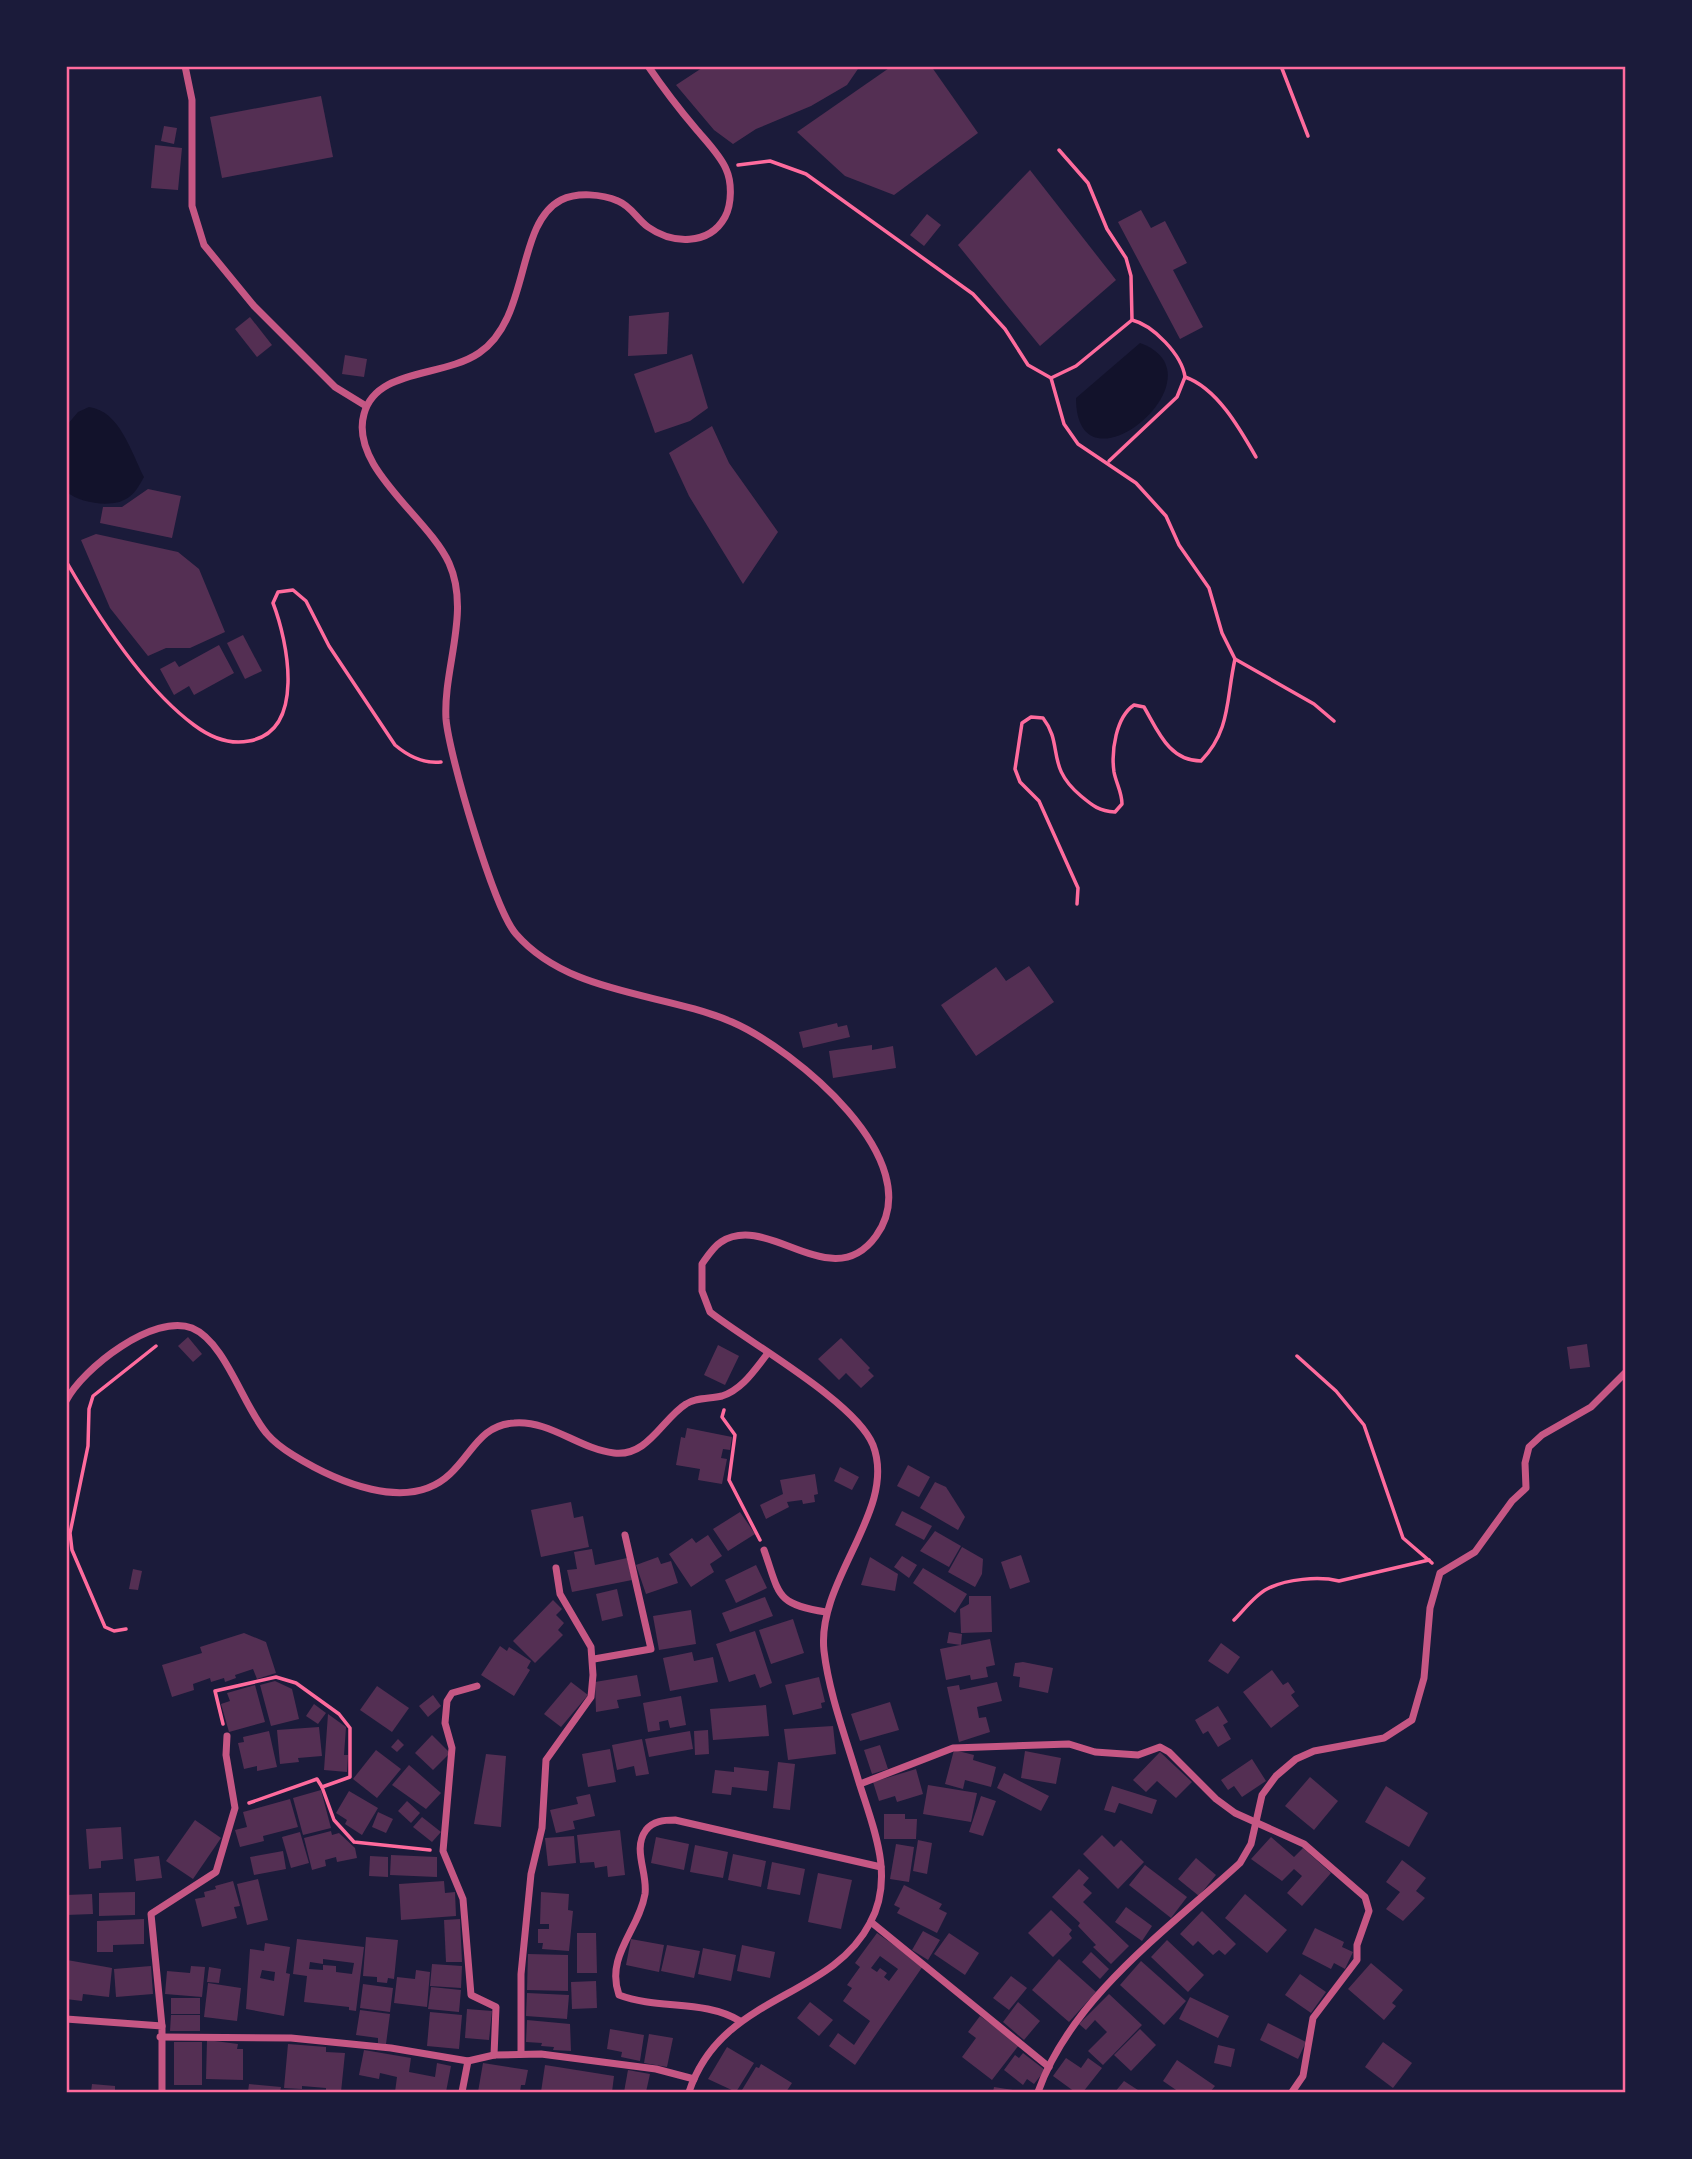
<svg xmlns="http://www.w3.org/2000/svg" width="1692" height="2159" viewBox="0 0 1692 2159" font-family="Karla,sans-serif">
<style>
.water{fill:#12122b}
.building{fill:#542f53;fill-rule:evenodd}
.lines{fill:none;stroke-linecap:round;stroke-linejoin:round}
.path{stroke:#ff6b9d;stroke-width:3.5}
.minor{stroke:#c65784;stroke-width:7}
.neatline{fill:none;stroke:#ff6b9d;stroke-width:2.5}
</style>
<rect width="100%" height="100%" fill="#1b1b3a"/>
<g class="water">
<path d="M1140 343C1229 375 1076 503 1076 398Z"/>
<path d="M89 407C120 411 131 452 144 477 139 486 135 494 126 499 112 508 79 503 67 492V425L78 412Z"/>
</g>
<g class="building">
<path d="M705 66H860L847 85 811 106 756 129 733 144 714 130 676 85Z"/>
<path d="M892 66H931L978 133 894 195 845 176 797 132Z"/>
<path d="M321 96 333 157 222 178 210 117Z"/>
<path d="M164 126 177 128 174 144 161 141Z"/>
<path d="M155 145 182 148 178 190 151 188Z"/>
<path d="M1030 170 1116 280 1040 346 958 245Z"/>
<path d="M1141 210 1151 228 1165 221 1187 263 1173 270 1203 327 1180 339 1118 222Z"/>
<path d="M927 214 941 225 924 246 910 235Z"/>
<path d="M669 312 667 354 628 356 629 316Z"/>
<path d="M250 317 272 345 257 357 235 329Z"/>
<path d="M692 354 708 408 690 421 655 433 634 374Z"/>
<path d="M345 355 367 359 364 377 342 374Z"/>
<path d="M712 426 729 463 778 532 743 584 689 496 669 453Z"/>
<path d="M148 489 181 496 172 538 100 523 103 507H122Z"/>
<path d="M96 534 178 552 199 569 225 632 190 648H166L148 656 110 608 81 540Z"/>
<path d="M243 635 262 671 245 679 227 643Z"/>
<path d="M219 645 234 673 194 695 189 686 174 695 160 669 175 661 179 667Z"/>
<path d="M1029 966 1054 1002 976 1056 941 1005 996 967 1006 981Z"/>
<path d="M837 1023 838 1027 847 1025 850 1037 803 1048 799 1032Z"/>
<path d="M872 1045V1050L893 1046 896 1068 833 1078 829 1051Z"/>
<path d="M188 1337 202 1354 193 1362 178 1346Z"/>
<path d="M841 1338 870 1368 868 1370 874 1376 861 1388 846 1373 839 1380 818 1359Z"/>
<path d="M1587 1344 1590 1367 1570 1369 1567 1347Z"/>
<path d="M718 1345 739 1356 725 1385 704 1375Z"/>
<path d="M687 1428 732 1437 730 1450 723 1449 721 1458 727 1459 722 1484 698 1480 700 1469 676 1465 681 1437 685 1438Z"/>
<path d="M908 1465 930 1477 919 1497 897 1486Z"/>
<path d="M840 1467 859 1477 852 1490 834 1481Z"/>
<path d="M815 1474 818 1494 814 1495 815 1502 803 1504 802 1500 787 1502 789 1507 766 1519 760 1505 783 1494 780 1480Z"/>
<path d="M935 1482 946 1487 965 1517 958 1530 920 1508Z"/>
<path d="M571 1502 574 1518 583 1516 589 1547 541 1557 531 1510Z"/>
<path d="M902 1511 932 1526 924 1540 895 1525Z"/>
<path d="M740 1512 755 1534 728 1551 713 1529Z"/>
<path d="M935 1531 961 1546 949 1567 920 1551Z"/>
<path d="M708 1535 722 1556 710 1564 714 1572 691 1587 669 1554 692 1538 696 1543Z"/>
<path d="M962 1547 983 1559 982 1574 975 1587 948 1572Z"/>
<path d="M592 1549 595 1565 627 1558 632 1580 572 1592 567 1570 577 1569 574 1552Z"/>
<path d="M1021 1555 1030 1582 1010 1589 1001 1562Z"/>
<path d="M902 1556 917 1565 909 1578 894 1567Z"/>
<path d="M658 1557 661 1564 671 1561 678 1583 646 1594 636 1565Z"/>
<path d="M870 1557 898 1574 895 1591 861 1585Z"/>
<path d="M756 1565 767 1588 736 1603 725 1580Z"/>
<path d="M923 1568 967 1594 955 1613 913 1583Z"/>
<path d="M133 1569 142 1571 138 1590 129 1589Z"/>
<path d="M617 1589 623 1616 602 1621 596 1594Z"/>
<path d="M969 1596H991L992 1632 961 1633 960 1609 969 1604Z"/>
<path d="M765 1597 773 1616 730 1632 722 1613Z"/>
<path d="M553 1600 562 1609 556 1615 564 1623 558 1630 563 1635 535 1663 513 1641Z"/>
<path d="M691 1610 696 1644 659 1650 653 1616Z"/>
<path d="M793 1619 804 1653 771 1664 759 1630Z"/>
<path d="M755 1631 772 1683 760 1688 755 1674 729 1682 716 1644Z"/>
<path d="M949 1632 962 1634 961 1645 947 1643Z"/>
<path d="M244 1633 266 1642 276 1673 257 1679 253 1669 235 1675 236 1678 225 1682 224 1678 211 1682 210 1678 193 1684 194 1690 172 1697 162 1665 202 1653 200 1647Z"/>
<path d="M990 1639 995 1665 986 1667 988 1677 971 1680 970 1675 946 1680 940 1649Z"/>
<path d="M1221 1643 1240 1657 1228 1674 1208 1661Z"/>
<path d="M500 1646 507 1651 509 1647 531 1661 527 1668 530 1670 514 1696 481 1675Z"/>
<path d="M692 1652 694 1661 713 1657 718 1682 670 1691 663 1658Z"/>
<path d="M1023 1662 1053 1668 1048 1693 1019 1687 1020 1677 1013 1676 1015 1663Z"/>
<path d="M1272 1670 1283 1685 1288 1682 1295 1692 1291 1695 1299 1706 1271 1728 1243 1692Z"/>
<path d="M637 1675 641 1696 617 1700 619 1708 596 1712 595 1682Z"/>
<path d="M819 1677 825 1702 821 1703 822 1708 793 1715 785 1685Z"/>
<path d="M275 1681 292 1689 299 1719 271 1726 260 1685Z"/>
<path d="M571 1682 588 1695 561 1727 544 1714Z"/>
<path d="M997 1682 1002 1701 977 1707 979 1718 986 1717 990 1732 959 1742 947 1687 959 1685 960 1690Z"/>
<path d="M255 1685 265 1722 229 1732 221 1704 230 1701 227 1693Z"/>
<path d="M377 1686 409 1708 392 1732 360 1710Z"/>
<path d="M433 1695 441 1706 428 1717 419 1706Z"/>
<path d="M681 1696 686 1725 670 1728 668 1720 659 1722 660 1730 648 1732 643 1703Z"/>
<path d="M890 1702 899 1730 860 1741 851 1714Z"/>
<path d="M314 1704 326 1713 318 1724 306 1716Z"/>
<path d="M766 1705 769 1736 713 1740 710 1709Z"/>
<path d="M1218 1706 1228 1722 1223 1725 1231 1739 1218 1747 1208 1731 1203 1734 1195 1720Z"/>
<path d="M328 1714 346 1727 344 1755H348L347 1772 324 1770Z"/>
<path d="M833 1726 836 1754 788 1760 784 1729Z"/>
<path d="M319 1727 322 1756 298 1758 299 1762 280 1764 277 1730Z"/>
<path d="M708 1730 709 1754 695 1755 694 1731Z"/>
<path d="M269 1731 277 1767 257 1771V1766L244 1769 238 1743 244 1742 243 1737Z"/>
<path d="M690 1731 693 1749 649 1757 645 1739Z"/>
<path d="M432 1735 450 1753 433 1770 415 1753Z"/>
<path d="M398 1739 404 1745 397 1752 391 1747Z"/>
<path d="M642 1739 649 1774 636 1776 634 1766 617 1770 612 1745Z"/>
<path d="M880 1745 888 1769 872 1774 864 1750Z"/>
<path d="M610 1749 616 1782 588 1787 582 1754Z"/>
<path d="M376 1750 401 1769 377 1798 353 1779Z"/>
<path d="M954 1750 974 1755 973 1760 996 1767 991 1787 965 1780 963 1789 945 1784Z"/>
<path d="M1025 1751 1061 1758 1056 1784 1021 1778Z"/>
<path d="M1160 1752 1192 1782 1176 1798 1157 1781 1146 1792 1133 1780Z"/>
<path d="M486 1754 506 1756 501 1827 474 1824Z"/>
<path d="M1252 1759 1266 1781 1242 1797 1234 1786 1228 1790 1221 1780Z"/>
<path d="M778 1762 795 1764 790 1810 773 1808Z"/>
<path d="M409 1765 441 1793 426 1809 392 1785Z"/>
<path d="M734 1767 769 1771 767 1791 732 1787 731 1795 712 1793 715 1770 734 1772Z"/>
<path d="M916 1769 923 1794 897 1802 895 1796 879 1801 873 1782Z"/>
<path d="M1004 1773 1049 1796 1041 1811 997 1788Z"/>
<path d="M1310 1777 1338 1801 1314 1830 1285 1806Z"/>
<path d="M928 1785 977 1793 971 1822 923 1814Z"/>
<path d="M1112 1786 1157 1800 1152 1814 1119 1803 1115 1813 1104 1810Z"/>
<path d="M1386 1786 1428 1813 1409 1847 1365 1822Z"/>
<path d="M321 1790 331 1828 303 1835 293 1798Z"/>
<path d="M349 1791 378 1808 362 1835 345 1824 347 1820 336 1813Z"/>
<path d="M590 1794 595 1816 573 1821 575 1829 556 1833 550 1810 578 1804 576 1797Z"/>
<path d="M981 1796 996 1801 983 1836 969 1832Z"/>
<path d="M290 1799 298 1827 263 1836 264 1841 240 1847 235 1830 247 1827 243 1812Z"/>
<path d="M407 1801 420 1813 411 1823 398 1811Z"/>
<path d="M378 1812 393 1819 386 1833 372 1827Z"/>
<path d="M884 1814H905V1819H917L916 1839H884Z"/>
<path d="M422 1817 441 1832 432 1842 413 1827Z"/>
<path d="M195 1820 221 1838 193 1879 166 1861Z"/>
<path d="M121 1827 123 1859 101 1861V1868L89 1869 86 1829Z"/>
<path d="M620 1830 625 1875 608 1877 607 1866 595 1868 594 1862 580 1863 577 1835Z"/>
<path d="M331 1831 332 1835 339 1833 355 1848 357 1858 337 1862 336 1857 325 1860 326 1866 312 1870 304 1838Z"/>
<path d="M300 1832 309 1863 291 1868 282 1837Z"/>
<path d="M1102 1835 1114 1847 1121 1840 1144 1862 1118 1889 1083 1854Z"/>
<path d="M574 1836 576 1863 548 1866 545 1838Z"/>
<path d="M656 1837 689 1844 684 1870 651 1863Z"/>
<path d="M1271 1837 1294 1857 1303 1848 1331 1873 1302 1906 1287 1893 1302 1876 1294 1869 1282 1881 1251 1859Z"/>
<path d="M918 1840 932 1843 927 1874 913 1871Z"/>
<path d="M896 1844 914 1847 909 1882 890 1879Z"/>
<path d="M695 1845 728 1852 723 1878 690 1872Z"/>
<path d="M283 1851 286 1869 254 1875 250 1857Z"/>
<path d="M733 1854 766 1861 761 1887 728 1880Z"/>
<path d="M391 1855 437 1857V1877L390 1875Z"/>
<path d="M159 1856 162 1878 136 1881 134 1859Z"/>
<path d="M370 1856 388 1857V1877L369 1876Z"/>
<path d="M1196 1858 1216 1875 1199 1896 1178 1879Z"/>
<path d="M1402 1860 1426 1878 1416 1891 1425 1898 1403 1921 1386 1909 1400 1892 1386 1882Z"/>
<path d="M772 1862 805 1869 800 1895 767 1889Z"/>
<path d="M1145 1865 1187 1897 1171 1918 1129 1885Z"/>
<path d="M1079 1869 1089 1878 1083 1885 1092 1893 1083 1902 1129 1946 1111 1964 1093 1947 1096 1945 1078 1926 1080 1923 1052 1897Z"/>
<path d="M818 1873 852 1880 841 1929 808 1922Z"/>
<path d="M258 1879 268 1920 247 1925 237 1884Z"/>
<path d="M233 1881 240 1906 234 1907 237 1918 202 1927 195 1899 205 1897 204 1892 216 1889 215 1886Z"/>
<path d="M444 1881 445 1893 455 1892 456 1916 401 1920 399 1884Z"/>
<path d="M904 1885 942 1904 939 1909 947 1913 937 1933 897 1913 900 1908 894 1905Z"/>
<path d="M135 1892V1915L99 1916V1893Z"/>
<path d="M541 1892 569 1894 568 1910 573 1911 569 1951 542 1949 543 1943H538V1929H549V1924H540Z"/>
<path d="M92 1894 93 1914 66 1915V1895Z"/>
<path d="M1245 1894 1287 1930 1267 1953 1225 1918Z"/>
<path d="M1126 1907 1152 1926 1142 1941 1115 1922Z"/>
<path d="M1051 1910 1072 1930 1069 1934 1072 1938 1053 1957 1028 1933Z"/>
<path d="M1202 1911 1236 1944 1225 1955 1219 1950 1213 1955 1198 1941 1193 1946 1180 1934Z"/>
<path d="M144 1919V1944L113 1945V1952H97V1921Z"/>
<path d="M460 1919 462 1962H446L444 1920Z"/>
<path d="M1315 1928 1344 1942 1342 1947 1353 1952 1345 1969 1334 1963 1331 1969 1302 1954Z"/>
<path d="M923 1931 940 1940 928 1960 912 1950Z"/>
<path d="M577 1933H596L597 1973H577Z"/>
<path d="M877 1933 923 1966 855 2065 829 2046 838 2033 854 2045 870 2021 843 2001 852 1988 847 1985 860 1967 855 1963ZM880 1956 898 1969 889 1981 884 1977 887 1973 880 1968 877 1972 871 1968Z"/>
<path d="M949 1933 979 1953 965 1975 934 1954Z"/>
<path d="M366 1937 398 1940 394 1979 388 1978 387 1983 377 1982V1977L363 1976Z"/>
<path d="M297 1939 364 1947 356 2011 349 2010V2007L304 2002 307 1976 293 1974ZM323 1959 354 1963 352 1974 336 1972V1966L323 1965V1970L309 1969 310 1962 323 1964Z"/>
<path d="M631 1939 664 1945 659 1972 626 1965Z"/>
<path d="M1167 1940 1204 1975 1188 1992 1151 1957Z"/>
<path d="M265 1943 290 1947 286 1973 290 1974 284 2016 246 2009 250 1949 264 1951ZM262 1970 275 1972 274 1981 260 1978Z"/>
<path d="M667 1945 700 1951 694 1978 661 1971Z"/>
<path d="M742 1945 775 1952 770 1978 737 1971Z"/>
<path d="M703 1948 736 1955 731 1981 698 1974Z"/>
<path d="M1091 1952 1109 1969 1100 1979 1082 1962Z"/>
<path d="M528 1954 568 1955V1991L527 1990Z"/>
<path d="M1059 1959 1096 1992 1069 2022 1032 1990Z"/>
<path d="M67 1960 112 1968 109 1997 83 1994 82 2001 66 1999Z"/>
<path d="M1141 1961 1186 2001 1164 2025 1120 1985Z"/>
<path d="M1371 1963 1403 1990 1392 2003 1396 2006 1384 2020 1348 1989Z"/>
<path d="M432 1964 462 1966 461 1988 430 1986Z"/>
<path d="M151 1966 153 1994 116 1997 114 1969Z"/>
<path d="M191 1966 205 1967 202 1997 165 1994 167 1971 190 1973Z"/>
<path d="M209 1967 221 1969 219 1983 207 1982Z"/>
<path d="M416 1970 430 1972 427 2007 394 2003 397 1977 415 1979Z"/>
<path d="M1300 1974 1326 1992 1311 2013 1285 1995Z"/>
<path d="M1011 1976 1027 1988 1009 2010 993 1998Z"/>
<path d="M596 1981 597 2008 572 2009 571 1982Z"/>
<path d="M208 1983 241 1988 237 2021 204 2017Z"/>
<path d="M363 1984 393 1988 390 2012 360 2008Z"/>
<path d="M431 1987 461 1990 459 2012 428 2009Z"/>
<path d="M527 1993 569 1995 567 2019 526 2016Z"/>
<path d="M1109 1994 1142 2025 1103 2065 1088 2051 1107 2032 1095 2020 1086 2030 1079 2024Z"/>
<path d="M1190 1997 1229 2016 1218 2038 1179 2019Z"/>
<rect x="171" y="1998" width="29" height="16"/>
<path d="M810 2002 833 2020 819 2036 797 2018Z"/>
<path d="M1018 2002 1040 2021 1024 2040 1003 2022Z"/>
<path d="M467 2009 492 2011 489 2040 465 2038Z"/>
<path d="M360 2010 390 2014 386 2044 378 2043V2038L356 2035Z"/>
<path d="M430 2012 462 2015 459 2049 427 2046Z"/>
<path d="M171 2015H200V2031H170Z"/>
<path d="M980 2016 1019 2045 992 2080 962 2057 976 2038 968 2032Z"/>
<path d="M527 2020 570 2024 571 2051 553 2050 554 2047 541 2046 542 2043 526 2042Z"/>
<path d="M1268 2023 1306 2042 1298 2059 1260 2040Z"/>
<path d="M610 2029 644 2035 640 2061 621 2057 622 2052 607 2049Z"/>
<path d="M1140 2029 1156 2045 1131 2071 1114 2055Z"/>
<path d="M649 2034 673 2038 667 2067 644 2063Z"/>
<path d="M207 2040 238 2044 237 2049H243V2080L206 2079Z"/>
<rect x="174" y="2042" width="28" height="43"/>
<path d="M1383 2042 1412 2063 1393 2088 1365 2067Z"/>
<path d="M288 2044 326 2047V2052L345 2053 341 2092H326V2088L302 2086V2089L284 2088Z"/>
<path d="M1218 2045 1235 2049 1231 2067 1214 2063Z"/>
<path d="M727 2047 754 2063 736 2092 708 2079Z"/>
<path d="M364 2050 411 2058 409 2072 435 2077 437 2063 451 2066 446 2092H395L397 2077 380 2073 379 2079 359 2075Z"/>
<path d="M1023 2053 1045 2070 1034 2084 1027 2079 1023 2085 1004 2070 1015 2055 1019 2058Z"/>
<path d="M1066 2058 1081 2068 1088 2058 1102 2068 1083 2092H1075L1053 2076Z"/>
<path d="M1177 2060 1215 2086 1210 2092H1179L1163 2081Z"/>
<path d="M483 2063 528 2070 525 2085H521L520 2092H478Z"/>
<path d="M761 2064 792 2083 786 2092H747L742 2090 756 2067 759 2068Z"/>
<path d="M545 2065 614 2076 612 2092H541Z"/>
<path d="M628 2070 650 2074 646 2092H624Z"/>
<path d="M1124 2081 1141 2092H1115Z"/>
<path d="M92 2084 115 2086V2092H91Z"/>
<path d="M249 2084 281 2087 280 2092H248Z"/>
<path d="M994 2087 1013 2090V2092H993Z"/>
</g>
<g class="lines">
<g class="path">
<path d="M1281 66 1308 136"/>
<path d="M738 165 770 161 806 174 973 294 1005 329 1028 365 1051 378 1064 424 1078 444 1136 483 1166 516 1179 545 1209 588 1222 633 1235 659 1314 704 1334 721"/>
<path d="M1185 377C1217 388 1240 429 1256 457"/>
<path d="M1051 378 1076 366 1132 320 1131 276 1126 258 1107 229 1088 183 1059 150"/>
<path d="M1109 461 1177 397 1185 377C1182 355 1153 325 1132 320"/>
<path d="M66 561C97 615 144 688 194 725 210 737 229 745 249 741 306 731 288 642 273 603L278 592 293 590 306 601 329 646 395 745C408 756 423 764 441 762"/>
<path d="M1077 904 1078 888 1039 801 1020 782 1015 769 1022 723 1031 717 1043 718C1064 745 1045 766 1081 796 1093 806 1099 811 1115 812L1122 804C1122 792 1116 783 1114 772 1111 751 1116 717 1134 705L1144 707C1158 731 1169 761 1201 761 1231 730 1226 699 1235 659"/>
<path d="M1297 1356 1336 1391 1364 1425 1403 1538 1432 1563"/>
<path d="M724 1410 722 1417 735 1435 729 1480 760 1540"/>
<path d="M1234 1620C1244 1610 1255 1595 1267 1589 1286 1579 1319 1576 1339 1581L1429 1560"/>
<path d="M126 1629 114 1631 105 1627 72 1550 70 1533 88 1446 89 1409 93 1396 156 1346"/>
<path d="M223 1724 215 1691 276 1677 296 1683 339 1714 350 1728V1777L322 1787 334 1820 354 1842 430 1850"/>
<path d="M249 1803 317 1779 322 1787"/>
</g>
<g class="minor">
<path d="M185 66 192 100V206L204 245 254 306 335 387 366 406"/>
<path d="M648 66C663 88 679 109 696 129 706 141 720 155 726 169 732 182 732 204 725 217 709 246 672 244 648 227 637 219 631 206 618 201 602 194 577 192 561 200 515 224 531 318 479 353 442 378 376 368 364 414 349 467 428 517 449 563 471 612 443 668 446 719 449 755 494 909 516 934 569 995 662 992 732 1022 794 1049 931 1161 876 1236 832 1297 768 1211 721 1242 713 1247 707 1257 702 1264V1291L710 1312C748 1342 856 1402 873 1445 898 1510 816 1580 824 1651 829 1694 846 1738 858 1779 872 1825 896 1876 870 1923 830 2000 721 1994 689 2092"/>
<path d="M66 1401C83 1368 154 1313 192 1328 226 1342 244 1409 268 1435 274 1442 285 1450 293 1455 335 1481 408 1514 450 1474 472 1454 480 1425 514 1423 550 1420 579 1449 614 1453 648 1457 662 1419 686 1404 696 1397 710 1399 722 1396 743 1389 755 1369 768 1353"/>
<path d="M764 1550C780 1595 775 1604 826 1612"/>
<path d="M594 1659 651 1649 625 1535"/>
<path d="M477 1686 452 1693 447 1701 445 1723 452 1748 443 1851 463 1899 471 1995 496 2007 494 2055"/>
<path d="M860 1784 953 1748 1069 1744 1095 1752 1138 1755 1160 1747 1169 1752 1216 1799 1235 1813 1304 1844 1365 1897 1369 1911 1357 1945V1960L1313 2018 1303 2076 1292 2092"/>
<path d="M871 1922 1049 2067"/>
<path d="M66 2019 162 2026V2092"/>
<path d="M740 2021C704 1999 658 2010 619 1995 605 1956 639 1930 645 1894 648 1873 632 1849 646 1830 653 1821 664 1820 675 1820L881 1867"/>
<path d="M162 2026 151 1914 216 1872 235 1808 226 1755 227 1736"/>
<path d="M160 2037 291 2038 391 2048 468 2061 494 2055 541 2054 656 2069 694 2079"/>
<path d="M521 2054V1974L531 1874 542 1828 546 1760 591 1697 593 1675 591 1647 560 1594 556 1568"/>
<path d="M462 2092 468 2061"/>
<path d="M1038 2092C1071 1998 1168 1929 1240 1863L1251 1844 1262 1795 1276 1776 1296 1759 1314 1751 1384 1738 1412 1720 1424 1678 1430 1608 1440 1573 1475 1552 1512 1501 1526 1488 1525 1463 1529 1447 1542 1435 1591 1407 1626 1372"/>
</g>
</g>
<rect width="1692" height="2159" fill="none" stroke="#1b1b3a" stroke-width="136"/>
<rect x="68" y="68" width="1556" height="2023" class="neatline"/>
</svg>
